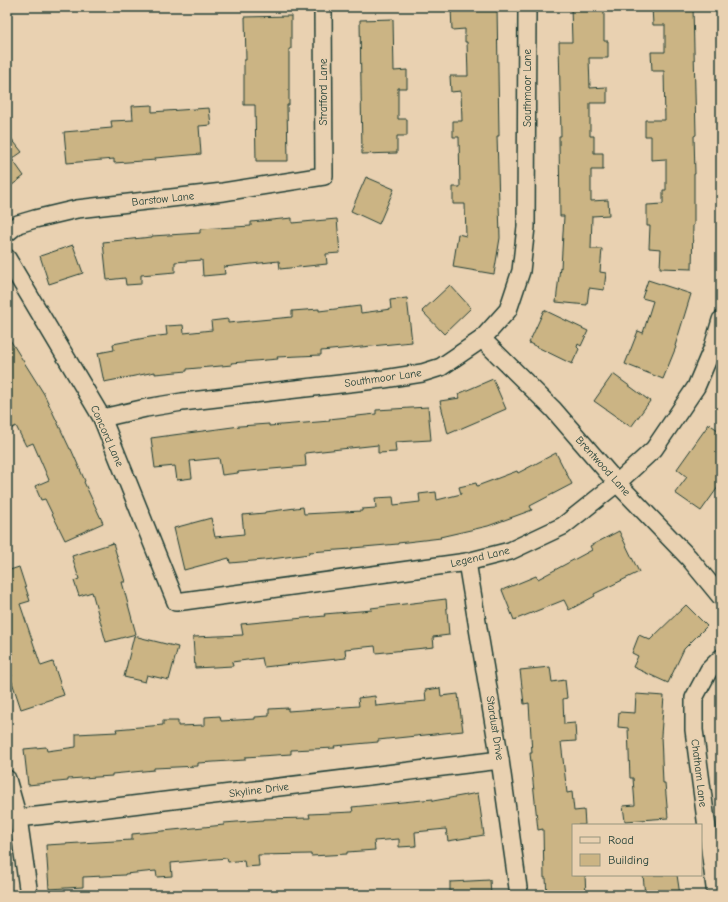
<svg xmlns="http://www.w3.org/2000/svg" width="728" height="902" viewBox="0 0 728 902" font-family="'Comic Neue',sans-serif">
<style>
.building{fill:#cbb484;stroke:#1f3d34}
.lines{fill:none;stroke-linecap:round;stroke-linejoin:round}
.street-casing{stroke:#1f3d34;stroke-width:20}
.street{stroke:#e9d1b1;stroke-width:17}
.labels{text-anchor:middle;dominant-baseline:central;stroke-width:3;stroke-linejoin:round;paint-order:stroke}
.street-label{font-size:11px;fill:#1f3d34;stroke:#e9d1b1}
</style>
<rect width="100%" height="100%" fill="#e9d1b1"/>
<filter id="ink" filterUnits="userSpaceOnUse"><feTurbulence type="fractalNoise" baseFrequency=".025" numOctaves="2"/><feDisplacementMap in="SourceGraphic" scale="8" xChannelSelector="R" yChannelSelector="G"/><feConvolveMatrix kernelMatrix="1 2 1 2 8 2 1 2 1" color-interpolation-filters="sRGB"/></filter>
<g filter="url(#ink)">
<g class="building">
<path d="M497 7 499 136H497L500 238 494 274 453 267 458 234 466 236 465 204H453V187H460L459 137H453V121H462L461 91 451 92 450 76H468L467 42H465V29L452 30 451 8Z"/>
<path d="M571 7H604V41H608V58H589L590 88 607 87V103H590V136H594V153H603V170H591V201L608 200 609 215 592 216 591 249H602L600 272 606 273 604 290 589 288 587 305 556 302 560 267 561 268 564 216H560L559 136H561L559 42H572Z"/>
<path d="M652 7H693L696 135 694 136 695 174H694V225H693L692 269 660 268 661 249 649 248 650 226H647V205L663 204V190H666V159L651 160V136H645V120H665L664 71H652L651 52H665V25H653Z"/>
<path d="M291 16V49H289V105H287L288 161H256L255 105H244V60H246L245 17Z"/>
<path d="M393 19 394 71 407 70V88H398V119H407V136H397V153L362 154 360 20Z"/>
<path d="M152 105V112L209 108 211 125 199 126 201 154 155 158 156 160 114 163V159L67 163 64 132 112 128 111 121 133 120 132 106Z"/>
<path d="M7 133 22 152 12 159 24 176 7 189Z"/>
<path d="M366 177 394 189 379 224 351 211Z"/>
<path d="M292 218V223L337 219 340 253 326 254 327 264 280 269 279 261 233 266 224 267 225 274 203 276 202 260 175 262V272L141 275V284L126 285 125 278 107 280 103 242 152 237V236L200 233V229L251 226V222Z"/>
<path d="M73 245 83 273 49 284 40 256Z"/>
<path d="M648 280 691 294 675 346 676 347 663 379 625 364 638 331 643 333 653 301 642 298Z"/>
<path d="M450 285 471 308 444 334 422 311Z"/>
<path d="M407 298 412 342 321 351V355L277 357 278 359 231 363 232 365 187 369V371L155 374V372L104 382 98 353 114 350 113 344 150 337 167 335 166 326 183 325 184 333 212 330 211 321 228 319V323L292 317V311L319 309V311L360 306 361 313 391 309 390 300Z"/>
<path d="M544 310 588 331 581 346 578 344 577 347 579 349 572 364 529 343Z"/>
<path d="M7 335 44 394 70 449H71L85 481 84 482 103 523 65 540 45 499 41 500 35 486 49 480 33 443 26 446 16 426 7 431Z"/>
<path d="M613 374 650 401 631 427 594 401Z"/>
<path d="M493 379 506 409 448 434 440 401 460 398 458 394Z"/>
<path d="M428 407 431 440 395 442 396 452 378 453V445L322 451 305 453 306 466 238 472V473L222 475 219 458 190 461 192 478 177 480 175 466 155 468 151 438 240 426 269 424V426L330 421 329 419 376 414V410Z"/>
<path d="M709 424 721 432V483L701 511 675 493 687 477 677 469Z"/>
<path d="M556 453 572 484 530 506 532 510 488 526 440 537 441 538 398 543V544L352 548V549L309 552V554L264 560 230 563 229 558 184 570 174 528 211 518 215 537 244 534 242 515 265 513V512L303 507 304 514 362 511V509L376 508 375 498 393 497 394 505 420 502 419 494 436 492 437 500 461 494 459 487 476 483 477 486 517 471 518 473Z"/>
<path d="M619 531 639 572 594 594 595 596 569 610 564 600 514 620 502 590 536 576 538 579 592 550 590 546Z"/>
<path d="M113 543 125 582H122L136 634 106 642 92 592 79 596 74 581 79 579 72 556Z"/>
<path d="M19 567 30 601 20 604 41 666 53 662 64 695 21 709 10 676H12L7 662V571Z"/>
<path d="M446 599 449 635 433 637 434 647 376 653 375 646 345 649 346 658 264 667 262 658 232 662 233 666 195 668 193 637 243 635 241 624 325 616 324 614 372 610 371 608Z"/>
<path d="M686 605 707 626 684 649 668 683 633 667 638 656 632 653 639 635 650 640Z"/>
<path d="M134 636 178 647 169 680 147 675 145 682 124 677Z"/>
<path d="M550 667 552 682 565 680 567 698 563 699 564 724 575 723 576 741 561 742 567 793 572 792 574 811 584 810 585 825H573V875H585L586 895H547L546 878H544L543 829 538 830 530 753H532L529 703 524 704 520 670Z"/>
<path d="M440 688 441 696 458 694 463 731 378 740V742L334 746 335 748 291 750V754L245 757V760L198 763V766L154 768V770L112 774V776L68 779V781L28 785 24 749 46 747 47 751 76 747V734L117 732 116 729 163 725V721H178V726L205 725V717L220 716 221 721 255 719V717L269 716V709L288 708V711L359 706 358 698 375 696 376 706 426 701 425 690Z"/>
<path d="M636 694 664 696 661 735 663 783H665L668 818 625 821 623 806 635 805 633 778H630L628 728 618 727 619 712 635 713Z"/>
<path d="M478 793 484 835 448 841 446 829 415 832 416 846 399 847V839L374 841 375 850 347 852V854L311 856V854L258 855 259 866 245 867 244 860 228 862 227 858 171 863 172 876 157 877 156 871 125 874V875L83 877V887L49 889 46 845 132 840V834L224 825V823L263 820V819L310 818 309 814 353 812 352 807 433 799V801Z"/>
<path d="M643 875H677L680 895H645Z"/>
<path d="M490 880 491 895H450V882Z"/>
</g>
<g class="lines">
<defs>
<g id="street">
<path d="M7 233 18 224 35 219 77 209 223 192 324 176 323 7"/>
<path d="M7 258 102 418 176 602 467 562 510 551 563 526 617 483 654 449 696 387 713 347 721 320"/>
<path d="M482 339 553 409 617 483 689 558 721 597"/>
<path d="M102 418 146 408 182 402 384 379 422 373 441 367 482 339 508 310 521 271 526 227 527 7"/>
<path d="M467 562 500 760 519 895"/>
<path d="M7 779 18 818 29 895"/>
<path d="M18 818 83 811 500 760"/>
<path d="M716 895 694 730V698L709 670 721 658"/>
</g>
</defs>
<use href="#street" class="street-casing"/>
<use href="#street" class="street"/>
</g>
</g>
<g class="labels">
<g class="street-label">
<text transform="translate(527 88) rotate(-90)">Southmoor Lane</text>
<text transform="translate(323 92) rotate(-90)">Stratford Lane</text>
<text transform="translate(163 199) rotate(-6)">Barstow Lane</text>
<text transform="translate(383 378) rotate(-8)">Southmoor Lane</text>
<text transform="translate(107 436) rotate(66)">Concord Lane</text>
<text transform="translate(603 466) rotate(48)">Brentwood Lane</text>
<text transform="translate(480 557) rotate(-13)">Legend Lane</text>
<text transform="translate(495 728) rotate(81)">Stardust Drive</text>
<text transform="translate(699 773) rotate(83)">Chatham Lane</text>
<text transform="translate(259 790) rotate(-7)">Skyline Drive</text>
</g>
</g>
<rect width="728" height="902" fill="none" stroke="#e9d1b1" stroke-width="24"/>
<rect x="12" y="12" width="704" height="878" fill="none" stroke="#1f3d34" stroke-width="1.5" filter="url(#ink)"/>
<rect x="572" y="824" width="130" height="52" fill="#e9d1b1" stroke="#98967f"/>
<rect x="580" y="837" width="20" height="6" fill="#e9d1b1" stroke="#98967f"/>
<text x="608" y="844" font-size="12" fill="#1f3d34">Road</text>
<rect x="580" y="854" width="20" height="12" fill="#cbb484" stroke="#98967f"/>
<text x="608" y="864" font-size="12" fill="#1f3d34">Building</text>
</svg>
